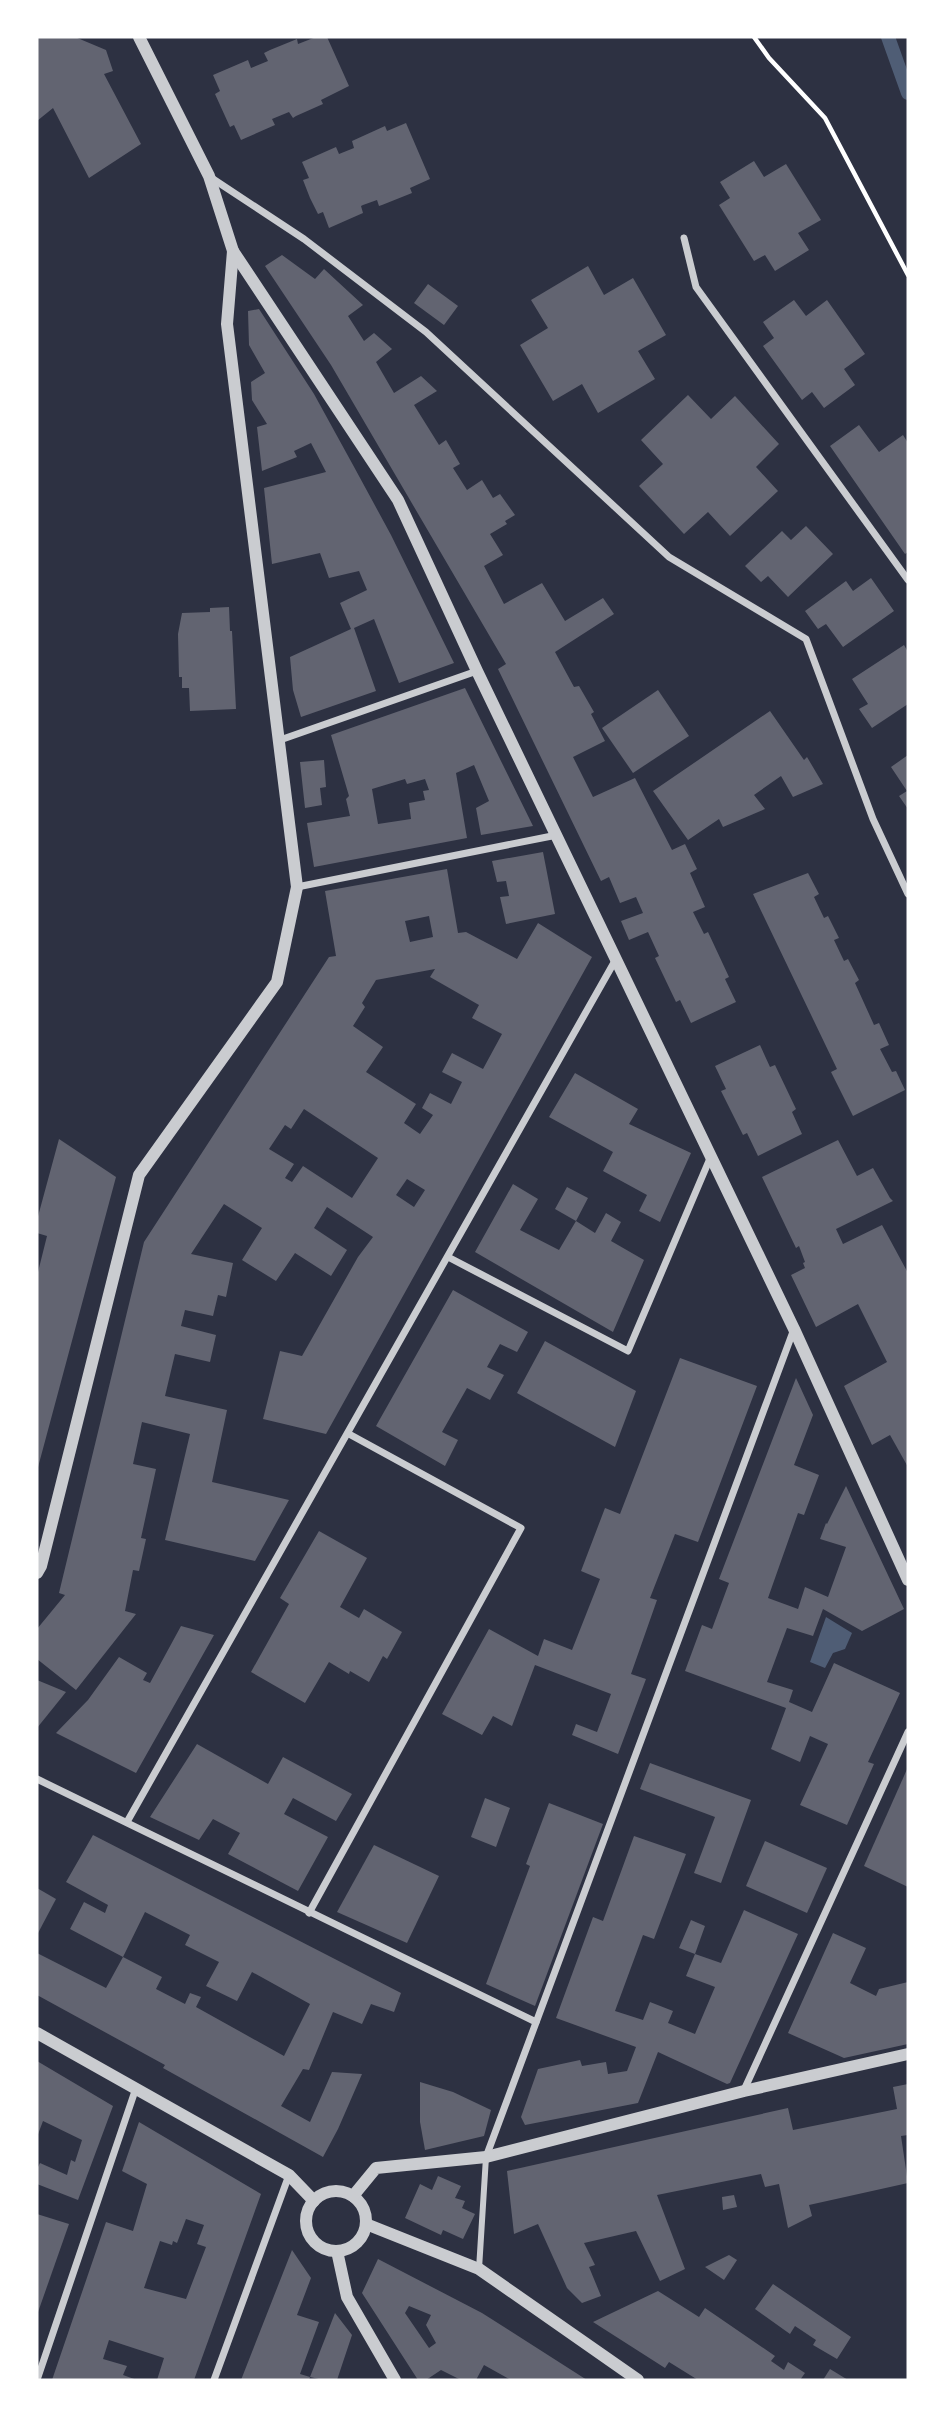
<svg xmlns="http://www.w3.org/2000/svg" width="945" height="2417" viewBox="0 0 945 2417" font-family="Raleway,sans-serif">
<style>
.water{fill:#4f5d75}
.lines{fill:none;stroke-linecap:round;stroke-linejoin:round}
.stream{stroke:#4f5d75;stroke-width:14}
.building{fill:#626471;fill-rule:evenodd}
.path{stroke:#fff;stroke-width:4.5}
.pedestrian{stroke:#caccd0;stroke-width:6}
.minor{stroke:#caccd0;stroke-width:7}
.tertiary{stroke:#caccd0;stroke-width:12}
</style>
<rect width="100%" height="100%" fill="#2d3142"/>
<path class="water" d="M826 1617 852 1633 845 1649 833 1653 825 1668 810 1662Z"/>
<g class="lines">
<path class="stream" d="M888 37 908 93"/>
</g>
<g class="building">
<path d="M37 37H75L106 50 113 71 104 74 141 144 89 178 53 108 37 121Z"/>
<path d="M316 37H327L349 86 321 100 323 104 296 116 293 118 289 112 272 119 275 125 241 140 234 125 230 127 215 94 220 91 213 75 248 60 251 68 268 61 264 53 270 50 297 39 298 44Z"/>
<path d="M406 123 430 179 410 188 412 193 382 205 379 206 377 200 363 205 361 206 363 213 329 228 323 212 318 214 310 198 303 180 309 178 302 162 336 147 339 154 354 148 352 141 385 126 387 131Z"/>
<path d="M754 161 764 177 786 164 821 220 798 233 809 250 775 271 765 255 754 261 719 205 730 198 720 182Z"/>
<path d="M282 255 315 279 324 269 363 305 348 316 364 341 374 333 392 349 376 362 394 393 421 376 437 391 414 405 439 445 446 440 460 464 453 468 467 490 482 480 493 498 500 494 515 515 505 521 507 524 490 534 503 555 484 566 504 604 542 583 565 621 603 598 614 614 555 652 574 687 579 686 594 712 591 714 605 741 573 757 593 797 635 778 672 850 685 844 697 869 690 873 705 907 693 912 704 934 708 932 729 977 725 979 736 1002 691 1023 680 1000 676 1002 655 958 659 956 648 932 629 940 621 921 643 913 636 897 620 903 609 877 601 881 498 669 506 664 331 365 265 266Z"/>
<path d="M588 266 604 295 633 278 666 335 638 351 655 379 598 413 582 384 553 401 520 345 548 328 531 300Z"/>
<path d="M428 284 458 306 444 325 414 303Z"/>
<path d="M794 300 806 316 827 300 865 354 844 369 855 385 824 408 812 392 802 400 763 346 774 338 763 322Z"/>
<path d="M259 309 314 394 353 465 391 535 454 663 399 683 374 619 354 628 376 691 301 717 293 690 290 657 351 629 340 603 367 590 359 571 329 578 320 553 272 564 264 488 326 472 311 443 294 451 297 457 262 471 257 427 267 424 252 400 251 382 265 373 249 345 248 311Z"/>
<path d="M688 395 711 419 735 396 779 444 756 467 778 491 730 536 708 512 684 534 639 486 663 464 641 440Z"/>
<path d="M859 425 879 452 903 435 908 443V552L905 554 830 446Z"/>
<path d="M806 526 833 554 788 597 768 576 761 582 745 566 782 531 791 540Z"/>
<path d="M871 578 894 611 843 647 826 624 818 629 805 611 846 581 853 591Z"/>
<path d="M229 607 230 631H232L236 709 190 711 189 688H182V677H179L178 634 182 613 210 612V608Z"/>
<path d="M904 645 908 652V704L872 728 859 709 868 704 852 679Z"/>
<path d="M465 688 533 826 481 835 476 808 489 801 474 765 456 773 467 838 314 867 307 823 350 816 346 799 349 796 331 735ZM405 779 407 784 425 779 429 790 423 791 425 800 409 803 411 819 378 824 372 789Z"/>
<path d="M658 690 689 736 633 773 602 728Z"/>
<path d="M770 711 804 760 807 757 823 784 793 797 781 776 754 795 765 809 723 827 719 819 688 840 653 791Z"/>
<path d="M908 755V809L899 796 907 791 891 767Z"/>
<path d="M324 760 326 787 320 788 322 805 305 808 300 762Z"/>
<path d="M543 852 555 914 506 924 500 897 509 896 506 881 497 882 492 861Z"/>
<path d="M447 869 458 933 466 932 517 959 538 923 592 957 326 1434 263 1419 280 1351 302 1356 358 1257 373 1237 327 1207 314 1228 347 1250 331 1276 295 1253 276 1281 242 1260 262 1228 224 1204 191 1254 233 1263 226 1297 218 1295 213 1316 185 1310 181 1326 216 1335 210 1362 175 1354 165 1396 227 1410 212 1482 289 1500 255 1561 165 1540 190 1434 142 1422 133 1464 156 1469 141 1538 146 1539 139 1571 133 1570 125 1611 136 1614 76 1690 37 1659V1629L65 1595 59 1593 144 1242 329 957 336 956 325 891ZM429 916 433 937 410 942 405 921ZM435 969 430 977 479 1005 472 1018 502 1034 483 1069 452 1053 442 1072 462 1082 451 1104 430 1093 422 1108 433 1115 420 1134 404 1123 416 1104 366 1072 383 1047 353 1026 365 1007 362 1003 376 980ZM304 1109 378 1158 352 1198 303 1166 292 1182 285 1178 294 1164 269 1149 285 1125 291 1129ZM407 1179 425 1190 414 1207 396 1195Z"/>
<path d="M808 873 819 894 814 897 824 918 828 916 839 938 834 940 844 961 848 959 859 980 855 983 874 1025 879 1023 889 1045 880 1049 892 1072 896 1071 905 1090 853 1116 831 1072 837 1069 753 894Z"/>
<path d="M760 1045 770 1067 775 1065 796 1109 792 1112 802 1134 758 1156 747 1133 743 1135 721 1091 726 1089 715 1066Z"/>
<path d="M575 1073 638 1109 629 1124 691 1153 660 1222 639 1211 647 1195 603 1171 613 1152 549 1117Z"/>
<path d="M59 1139 116 1177 37 1471V1276L47 1236 37 1233V1220Z"/>
<path d="M838 1140 857 1176 873 1168 890 1198 893 1201 836 1229 843 1244 882 1225 908 1273V1467L890 1435 872 1445 844 1386 887 1362 858 1304 816 1327 791 1275 805 1268 803 1263 805 1262 799 1246 796 1248 762 1177Z"/>
<path d="M513 1184 538 1199 520 1230 559 1250 576 1221 555 1209 567 1187 588 1198 576 1221 595 1233 606 1213 621 1222 611 1241 644 1260 613 1332 475 1252Z"/>
<path d="M453 1290 528 1332 517 1352 500 1344 487 1367 504 1375 490 1400 467 1388 442 1432 458 1440 445 1466 376 1426Z"/>
<path d="M545 1341 636 1391 615 1447 517 1393Z"/>
<path d="M680 1358 757 1386 698 1542 675 1534 650 1598 657 1600 631 1674 646 1679 618 1754 572 1735 576 1724 597 1732 611 1694 535 1665 512 1726 493 1716 482 1735 442 1714 489 1629 538 1656 544 1639 572 1650 600 1579 581 1571 605 1508 620 1514Z"/>
<path d="M796 1378 813 1415 794 1465 819 1475 804 1515 798 1513 768 1598 798 1609 805 1587 828 1597 846 1547 820 1539 826 1523 827 1524 846 1486 904 1609 862 1631 823 1609 813 1636 787 1628 767 1682 793 1690 789 1702 812 1712 834 1663 900 1693 868 1762 874 1764 847 1825 800 1805 828 1744 810 1736 800 1762 771 1749 786 1708 685 1671 702 1625 712 1629 729 1583 719 1579Z"/>
<path d="M319 1531 367 1558 340 1607 359 1618 364 1609 402 1632 387 1659 383 1656 369 1682 350 1671 349 1674 329 1662 305 1703 251 1672 289 1604 280 1598Z"/>
<path d="M181 1626 214 1635 136 1773 56 1733 88 1700 119 1657 147 1673 143 1680 150 1683Z"/>
<path d="M37 1680 66 1692 37 1728Z"/>
<path d="M197 1744 268 1784 283 1757 352 1794 336 1821 293 1798 284 1814 328 1837 298 1891 228 1854 240 1833 213 1819 199 1840 150 1817Z"/>
<path d="M650 1763 751 1800 721 1883 694 1873 715 1817 640 1789Z"/>
<path d="M908 1767V1887L864 1866Z"/>
<path d="M485 1798 510 1808 496 1847 471 1837Z"/>
<path d="M549 1803 603 1824 535 2006 486 1984 530 1866 526 1864Z"/>
<path d="M93 1835 401 1993 394 2012 371 2004 362 2024 333 2012 309 2070 303 2069 281 2106 310 2122 332 2072 362 2074 338 2129 323 2157 163 2068 165 2065 37 1995V1953L106 1988 123 1957 162 1977 156 1989 185 2004 190 1993 201 1997 196 2007 284 2056 310 2004 252 1972 237 2001 206 1986 219 1962 185 1945 190 1935 145 1912 123 1957 70 1929 84 1902 105 1913 108 1905 66 1882Z"/>
<path d="M634 1836 686 1854 654 1939 643 1935 615 2011 643 2020 650 2002 673 2011 668 2023 695 2034 715 1987 686 1976 695 1954 679 1948 691 1920 705 1926 695 1954 721 1963 744 1910 798 1934 730 2083 727 2084 658 2052 638 2103 525 2125 521 2117 538 2069 580 2060 582 2066 606 2062 608 2074 627 2071 636 2047 556 2018 593 1917 603 1921Z"/>
<path d="M765 1841 827 1868 807 1913 746 1886Z"/>
<path d="M374 1845 439 1876 407 1943 337 1912Z"/>
<path d="M37 1888 56 1899 37 1935Z"/>
<path d="M833 1933 866 1948 850 1983 876 1996 879 1989 908 1982V2044L844 2058 788 2033Z"/>
<path d="M37 2061 113 2106 78 2200 37 2184V2169L40 2163 67 2175 71 2160 75 2162 82 2140 43 2121 37 2137Z"/>
<path d="M420 2082 453 2092 491 2110 484 2136 425 2150 420 2122Z"/>
<path d="M908 2084V2135L901 2136 908 2183 809 2205 812 2216 788 2228 779 2184 765 2187 761 2174 657 2195 685 2269 660 2281 636 2231 584 2243 595 2265 589 2267 601 2296 582 2303 567 2288 538 2224 514 2234 507 2171 788 2108 793 2130 897 2109 893 2087Z"/>
<path d="M139 2122 261 2194 194 2380H157L164 2358 109 2340 103 2359 127 2366 123 2375 137 2380H52L106 2222 133 2231 147 2184 122 2171ZM186 2219 204 2225 197 2244 206 2247 186 2299 144 2288 160 2241 172 2245 173 2241 177 2243Z"/>
<path d="M438 2176 461 2186 455 2198 465 2201 462 2208 475 2214 463 2239 443 2230 441 2235 405 2218 420 2184 432 2190Z"/>
<path d="M734 2195 737 2207 723 2210 722 2197Z"/>
<path d="M37 2214 69 2224 37 2315Z"/>
<path d="M292 2250 311 2278 297 2315 319 2322 300 2374 310 2377 335 2313 352 2335 337 2380H323L310 2377 309 2380H241Z"/>
<path d="M729 2255 737 2260 724 2280 705 2267Z"/>
<path d="M378 2259 482 2313 587 2380H511L484 2365 476 2380H461L441 2370 426 2380H418L362 2293ZM409 2306 431 2315 426 2325 436 2343 429 2348 405 2313Z"/>
<path d="M773 2284 851 2337 837 2359 813 2345 816 2340 795 2326 790 2334 755 2309Z"/>
<path d="M658 2291 699 2317 705 2308 775 2356 771 2361 784 2370 788 2362 805 2373 800 2380H698L669 2362 665 2368 593 2322Z"/>
<path d="M830 2369 848 2380H823Z"/>
</g>
<g class="lines">
<path class="path" d="M754 37 769 58 825 118 908 275"/>
<path class="pedestrian" d="M479 2269 486 2157"/>
<g class="minor">
<path d="M210 177 304 239 426 332 669 557 806 639 873 819 908 894"/>
<path d="M684 238 696 287 908 580"/>
<path d="M280 740 477 671"/>
<path d="M297 887 557 835"/>
<path d="M448 1257 628 1351 711 1156"/>
<path d="M37 1779 536 2022"/>
<path d="M127 1822 616 959"/>
<path d="M309 1913 521 1528 349 1434"/>
<path d="M744 2090 908 1732"/>
<path d="M486 2157 794 1329"/>
<path d="M37 2380 136 2088"/>
<path d="M214 2380 289 2175"/>
</g>
<g class="tertiary">
<path d="M139 37 209 176 233 251 398 500 477 671 794 1329 908 1580"/>
<path d="M37 1573 41 1566 139 1175 277 982 297 887 227 324 233 251"/>
<path d="M37 2033 289 2175 314 2201"/>
<circle cx="336" cy="2221" r="30"/>
<path d="M353 2196 376 2168 486 2157 744 2091 908 2054"/>
<path d="M366 2224 479 2269 638 2380"/>
<path d="M337 2251 347 2297 395 2380"/>
</g>
</g>
<rect width="945" height="2417" fill="none" stroke="#ffffff" stroke-width="77"/>
</svg>
